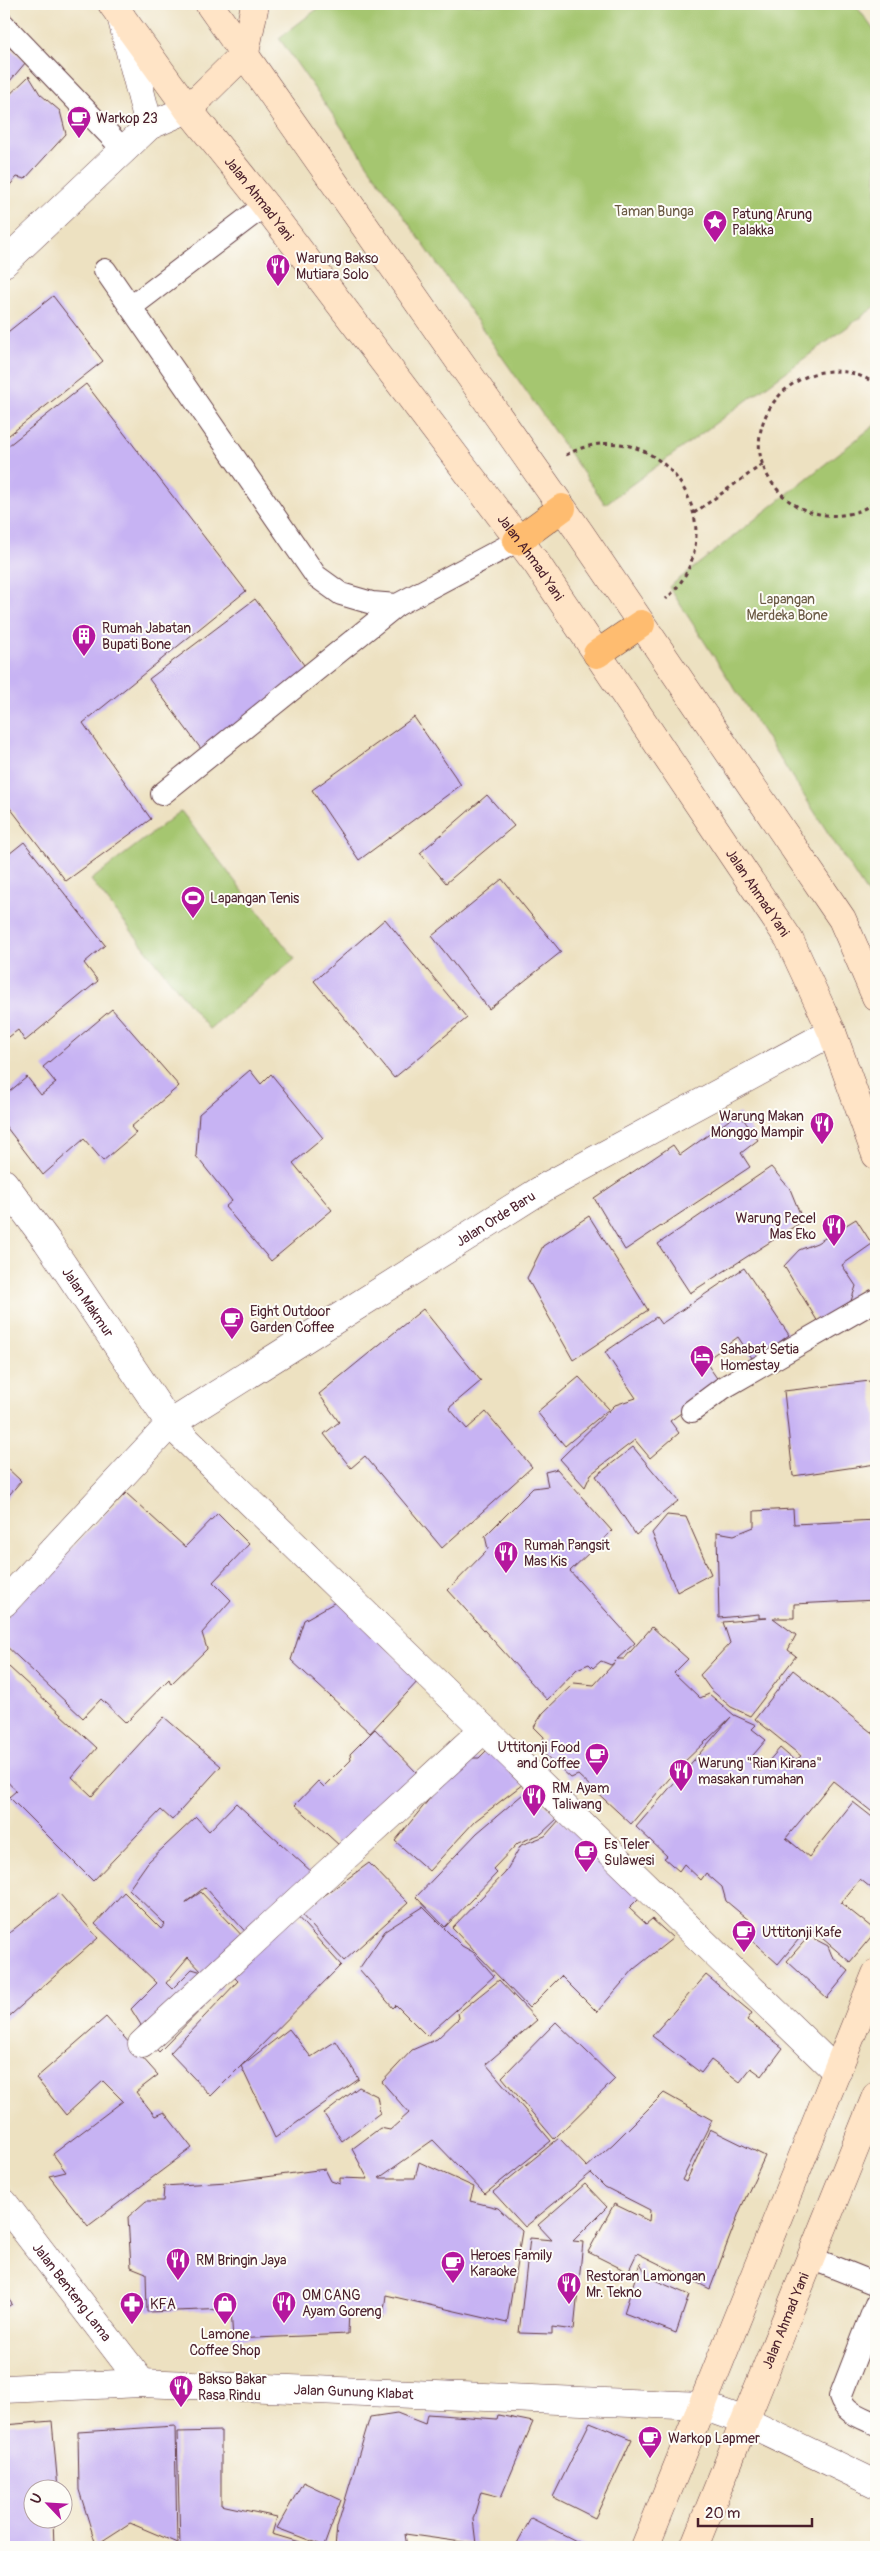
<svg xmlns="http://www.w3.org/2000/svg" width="880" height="2551" viewBox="0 0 880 2551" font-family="Pangolin,sans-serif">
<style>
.green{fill:#a5c66f;stroke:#78724d}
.building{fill:#c7b3f3;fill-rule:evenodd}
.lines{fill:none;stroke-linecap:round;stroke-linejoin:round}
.service-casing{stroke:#623c42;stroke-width:24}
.minor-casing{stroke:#623c42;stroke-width:29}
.tertiary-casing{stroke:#623c42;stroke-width:29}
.secondary-casing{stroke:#623c42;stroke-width:29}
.primary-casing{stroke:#623c42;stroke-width:29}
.path{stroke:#623c42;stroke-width:3;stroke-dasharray:4 4;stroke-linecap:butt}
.service{stroke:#fff;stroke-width:22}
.minor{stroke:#fff;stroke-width:28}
.tertiary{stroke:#fff;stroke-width:28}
.secondary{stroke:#ffe4c6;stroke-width:28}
.primary{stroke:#febc70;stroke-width:28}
.labels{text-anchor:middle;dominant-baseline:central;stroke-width:4;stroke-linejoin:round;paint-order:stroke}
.poi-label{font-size:14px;fill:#4a1f2b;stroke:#fdfcf7;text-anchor:start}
.street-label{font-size:14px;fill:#4a1f2b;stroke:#fdfcf7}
.park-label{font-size:14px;fill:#6a5943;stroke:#fdfcf7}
</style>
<rect width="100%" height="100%" fill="#fdfcf7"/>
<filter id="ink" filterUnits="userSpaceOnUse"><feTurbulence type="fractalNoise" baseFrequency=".02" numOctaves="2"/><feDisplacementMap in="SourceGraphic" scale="10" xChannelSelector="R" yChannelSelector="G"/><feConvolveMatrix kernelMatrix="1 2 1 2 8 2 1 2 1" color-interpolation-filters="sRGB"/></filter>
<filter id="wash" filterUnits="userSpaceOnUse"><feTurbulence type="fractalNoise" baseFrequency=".0096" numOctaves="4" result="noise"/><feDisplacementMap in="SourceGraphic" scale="20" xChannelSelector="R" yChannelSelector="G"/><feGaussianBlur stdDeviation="1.12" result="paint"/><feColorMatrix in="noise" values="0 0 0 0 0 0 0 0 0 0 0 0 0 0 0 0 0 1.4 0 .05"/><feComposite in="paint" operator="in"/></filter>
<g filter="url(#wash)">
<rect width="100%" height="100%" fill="#ede1c1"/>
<g class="green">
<path d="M324 4H855L876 33V306L605 504 279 38Z"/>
<path d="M876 424V907L669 587Z"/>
<path d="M181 811 295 959 209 1029 91 880Z"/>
</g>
<g id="blocks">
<g class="building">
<path d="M4 43 26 62 4 88Z"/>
<path d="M29 76 40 94 60 111 66 134 25 179 17 177 4 192V100Z"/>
<path d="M53 296 103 361 4 439V335Z"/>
<path d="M86 384 246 591 83 723 151 819 66 881 4 800V449Z"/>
<path d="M255 599 310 673 204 753 149 679Z"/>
<path d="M414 717 461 785 359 860 312 790Z"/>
<path d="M487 795 514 826 446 883 420 853Z"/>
<path d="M24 842 105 945 84 963 98 981 25 1041 18 1030 5 1040 4 1039V858Z"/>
<path d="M502 879 561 952 489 1009 432 936Z"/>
<path d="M385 919 467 1018 394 1078 314 981Z"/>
<path d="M112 1009 179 1086 131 1127 136 1133 103 1161 84 1139 43 1175 4 1124V1096L27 1077 41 1095 56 1083 43 1067Z"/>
<path d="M250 1070 261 1084 271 1074 323 1138 293 1163 332 1210 271 1261 225 1207 232 1201 196 1156 199 1114Z"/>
<path d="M739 1113 758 1140 741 1153 750 1167 625 1250 594 1198 673 1145 680 1155Z"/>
<path d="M771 1167 790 1189 803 1221 690 1293 658 1244Z"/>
<path d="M589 1216 648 1310 573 1360 527 1278 543 1246Z"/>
<path d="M856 1219 872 1244 842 1265 856 1286 851 1301 818 1322 784 1266 799 1250 817 1243Z"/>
<path d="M744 1268 789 1335 754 1361 738 1337 705 1361 721 1384 670 1421 679 1433 650 1458 635 1440 591 1474 585 1487 560 1459 615 1405 636 1398 605 1352 656 1317 661 1324Z"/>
<path d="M423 1309 481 1381 449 1408 467 1429 486 1412 532 1467 442 1548 365 1456 351 1468 324 1434 339 1422 319 1394Z"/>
<path d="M579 1377 609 1409 565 1446 537 1412Z"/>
<path d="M870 1381 876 1416V1464L793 1476 784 1391Z"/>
<path d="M633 1447 678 1501 636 1535 596 1476Z"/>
<path d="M4 1465 21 1481 4 1501Z"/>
<path d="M557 1469 612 1531 570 1571 635 1643 617 1659H624L652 1627 688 1659 674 1673 700 1698 709 1694 734 1715 756 1725 752 1729 766 1740 748 1761 760 1771 780 1748 795 1761 801 1756 755 1719 793 1670 876 1736V1815L833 1781 786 1838 809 1857 853 1802 876 1820V1892L860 1879 841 1903 876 1931 850 1962 809 1927 778 1964 748 1937 757 1927 726 1901 722 1887 706 1873 701 1880 684 1864 679 1871 664 1858 667 1856 636 1827 731 1717 680 1766 631 1824 578 1775 571 1778 541 1751 544 1737 534 1727 543 1713 574 1683 594 1685 616 1661 611 1665 601 1661 593 1668 589 1664 577 1669 547 1700 448 1590 488 1549 485 1536 533 1488 548 1486 545 1472Z"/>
<path d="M126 1493 185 1547 218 1513 249 1544 213 1582 231 1600 202 1633 207 1649 171 1684 169 1679 126 1723 101 1699 83 1718 4 1644V1623L9 1613Z"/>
<path d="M793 1509 794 1524 876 1520V1600L794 1604V1618H773L796 1635 788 1650 796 1656 750 1716 731 1707 710 1689 700 1675 730 1643 723 1622 767 1618H759V1614L719 1618 717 1532 734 1535 754 1527V1511Z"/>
<path d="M667 1515 686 1517 711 1574 677 1592 652 1533Z"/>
<path d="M339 1600 419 1680 370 1733 291 1660 304 1620Z"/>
<path d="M9 1667 97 1748 72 1777 92 1796 164 1717 221 1766 172 1820 161 1810 93 1881 9 1797 16 1791 4 1778V1669Z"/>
<path d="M375 1729 417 1773 364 1821 351 1856 295 1805 318 1781 324 1787 351 1760 350 1754Z"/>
<path d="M489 1748 523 1784 475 1821 429 1871 395 1841 431 1797 470 1758H479Z"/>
<path d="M529 1789 558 1818 541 1834 518 1843 493 1869 497 1873 445 1927 416 1897 477 1833Z"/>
<path d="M236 1803 325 1884 295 1914 341 1965 241 2066 289 2029 311 2057 336 2041 359 2079 275 2138 241 2066 211 2096 170 2053 238 1981 223 1966 202 1972 188 1957 166 1983 172 1989 192 1969 202 1972 223 1987 159 2052 138 2029 141 2025 131 2009 157 1983 95 1924 124 1892 161 1929 165 1924 129 1889 148 1862 196 1817 209 1831ZM205 1887 251 1938 247 1941 201 1892 185 1903Z"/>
<path d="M560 1819 640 1897 629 1908 646 1924 652 1919 673 1938 634 1969 597 2012 561 1976 529 2008 452 1928 505 1873 521 1845 545 1836Z"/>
<path d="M369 1863 408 1903 344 1961 300 1913Z"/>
<path d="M59 1893 98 1938 4 2021V1937Z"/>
<path d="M423 1907 462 1946 473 1952 494 1976 427 2036 396 2005 393 2008 359 1969 385 1931Z"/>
<path d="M809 1936 828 1946 832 1956 849 1971 827 1998 787 1961Z"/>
<path d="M706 1975 752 2013 747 2020 783 2048 762 2076 751 2068 740 2082 711 2060 701 2073 652 2036Z"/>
<path d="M499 1980 537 2020 486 2064 551 2141 485 2194 433 2140 379 2178H415L419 2162 474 2187 470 2201 498 2208 522 2231 507 2323 386 2295 383 2318 349 2309 348 2334 233 2339 231 2309 147 2312 146 2273 131 2267 128 2217 146 2201H163L164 2186 227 2182 325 2169 331 2181 340 2184V2178L368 2179 352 2149 380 2128 390 2130 409 2113 382 2082 412 2050 437 2039 459 2018 458 2013Z"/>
<path d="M106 2017 158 2075 136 2092 155 2116 164 2112 192 2148 88 2226 49 2176 66 2172 53 2154 123 2101 103 2081 66 2115 36 2078Z"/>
<path d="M556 2022 615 2079 554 2139 502 2077Z"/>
<path d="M359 2087 377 2096 380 2113 342 2141 324 2114Z"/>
<path d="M664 2093 712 2120 682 2180 686 2182 710 2129 765 2156 740 2210 710 2289 637 2253 628 2272 588 2252 614 2204 649 2221 650 2210 605 2187 591 2173 525 2227 493 2192 559 2138 587 2167 613 2144Z"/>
<path d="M585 2184 607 2207 573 2241 583 2242 574 2330 552 2327V2334L519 2333 530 2238 552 2240 538 2225Z"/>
<path d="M640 2263 648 2277 689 2295 676 2333 624 2313Z"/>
<path d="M4 2293 12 2304 4 2309Z"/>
<path d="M397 2413 425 2424 427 2414 497 2419 498 2415 533 2422 501 2497 481 2492 473 2519 476 2544 405 2534 407 2547H335L337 2527 370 2417Z"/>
<path d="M52 2421 58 2488H32V2518H53L54 2547H4V2425Z"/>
<path d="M590 2422 632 2439 595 2518 553 2497Z"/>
<path d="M175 2426 177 2543 130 2523 96 2545 79 2490 78 2432Z"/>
<path d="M221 2431V2505L277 2517 272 2534 316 2547H180L177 2432Z"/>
<path d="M303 2482 341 2500 324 2546 277 2528Z"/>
<path d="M531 2518 588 2547H515Z"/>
</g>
</g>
</g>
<g filter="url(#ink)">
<use href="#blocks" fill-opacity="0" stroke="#623c42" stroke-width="1"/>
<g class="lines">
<defs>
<g id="service">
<path d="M4 25 123 149"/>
<path d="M105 270 316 576 341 594 372 603 397 605 517 541"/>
<path d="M131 307 265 205"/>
<path d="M162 794 397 605"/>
<path d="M692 1411 723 1388 876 1300"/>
<path d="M811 2258 876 2284"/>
<path d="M876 2304 840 2397C845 2413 861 2417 876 2424"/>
</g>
<g id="minor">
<path d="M121 16 149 126"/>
<path d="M4 263 149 126 188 109"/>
<path id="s1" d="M4 1183 47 1241 170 1424 837 2072"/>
<path id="s2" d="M4 1603 170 1424 547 1186 832 1032"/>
<path d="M142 2044 484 1729"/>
<path id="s3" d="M4 2203 142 2383"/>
</g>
<g id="tertiary">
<path id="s4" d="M4 2389 142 2383 703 2406 745 2421 876 2484"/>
</g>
<g id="secondary">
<path id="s5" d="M112 4 188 109 265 205 537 564 789 939 832 1032 876 1155"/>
<path d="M209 4 580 533 842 919 876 997"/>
<path d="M188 109 245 53 255 4"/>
<path d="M645 2547 876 1974"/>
<path id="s6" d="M694 2547 876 2096"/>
</g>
<g id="primary">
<path d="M517 541 562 508"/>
<path d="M597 654 641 624"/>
</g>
</defs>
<use href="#service" class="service-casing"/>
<use href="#minor" class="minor-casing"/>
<use href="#tertiary" class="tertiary-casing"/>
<use href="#secondary" class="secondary-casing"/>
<use href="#primary" class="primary-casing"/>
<g class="path">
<path d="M876 384C803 337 723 428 777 489 786 500 797 508 811 512 835 519 856 515 876 502"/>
<path d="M566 455C658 405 743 528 666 599"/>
<path d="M694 513 763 464"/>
</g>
<use href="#service" class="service"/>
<use href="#minor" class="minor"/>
<use href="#tertiary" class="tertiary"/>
<use href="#secondary" class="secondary"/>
<use href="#primary" class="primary"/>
</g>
</g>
<defs>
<symbol id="cafe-pin" viewBox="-11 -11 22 30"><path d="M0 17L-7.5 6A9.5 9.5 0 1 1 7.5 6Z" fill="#b5179e" stroke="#fdfcf7"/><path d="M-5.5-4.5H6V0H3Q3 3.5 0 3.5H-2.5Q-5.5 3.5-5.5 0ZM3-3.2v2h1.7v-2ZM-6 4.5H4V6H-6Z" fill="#fff"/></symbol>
<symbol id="sight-pin" viewBox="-11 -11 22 30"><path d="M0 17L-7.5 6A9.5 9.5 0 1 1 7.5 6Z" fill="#b5179e" stroke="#fdfcf7"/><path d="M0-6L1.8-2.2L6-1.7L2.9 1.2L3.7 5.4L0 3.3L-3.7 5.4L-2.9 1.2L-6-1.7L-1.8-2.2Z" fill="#fff"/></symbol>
<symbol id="restaurant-pin" viewBox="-11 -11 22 30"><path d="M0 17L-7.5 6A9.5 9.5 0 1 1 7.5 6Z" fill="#b5179e" stroke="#fdfcf7"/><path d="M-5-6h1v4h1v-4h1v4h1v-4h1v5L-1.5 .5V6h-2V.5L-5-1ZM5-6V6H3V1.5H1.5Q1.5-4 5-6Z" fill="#fff"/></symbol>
<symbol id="building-pin" viewBox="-11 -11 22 30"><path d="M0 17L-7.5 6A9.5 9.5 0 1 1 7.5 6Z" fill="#b5179e" stroke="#fdfcf7"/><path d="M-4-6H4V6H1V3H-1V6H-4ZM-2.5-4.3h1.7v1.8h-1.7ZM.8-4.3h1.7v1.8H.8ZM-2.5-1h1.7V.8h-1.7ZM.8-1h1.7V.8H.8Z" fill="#fff"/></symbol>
<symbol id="stadium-pin" viewBox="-11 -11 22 30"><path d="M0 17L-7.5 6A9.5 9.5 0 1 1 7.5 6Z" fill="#b5179e" stroke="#fdfcf7"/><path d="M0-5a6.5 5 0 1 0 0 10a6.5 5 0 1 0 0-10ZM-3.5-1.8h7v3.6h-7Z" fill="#fff"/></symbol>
<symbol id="hotel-pin" viewBox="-11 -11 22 30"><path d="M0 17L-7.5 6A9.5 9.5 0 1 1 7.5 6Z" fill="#b5179e" stroke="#fdfcf7"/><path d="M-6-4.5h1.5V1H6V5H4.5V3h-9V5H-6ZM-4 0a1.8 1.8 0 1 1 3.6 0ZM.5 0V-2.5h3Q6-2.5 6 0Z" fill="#fff"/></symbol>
<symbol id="pharmacy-pin" viewBox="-11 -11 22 30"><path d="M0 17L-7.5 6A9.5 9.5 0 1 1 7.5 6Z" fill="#b5179e" stroke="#fdfcf7"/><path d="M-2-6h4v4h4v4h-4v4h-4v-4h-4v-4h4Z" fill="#fff"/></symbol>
<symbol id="shop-pin" viewBox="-11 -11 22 30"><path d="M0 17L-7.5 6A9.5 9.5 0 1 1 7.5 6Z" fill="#b5179e" stroke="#fdfcf7"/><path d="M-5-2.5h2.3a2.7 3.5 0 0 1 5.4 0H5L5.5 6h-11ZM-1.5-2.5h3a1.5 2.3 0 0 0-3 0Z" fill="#fff"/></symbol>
</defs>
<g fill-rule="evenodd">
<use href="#cafe-pin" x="65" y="104" width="28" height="38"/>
<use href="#sight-pin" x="701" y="208" width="28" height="38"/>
<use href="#restaurant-pin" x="264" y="252" width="28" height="38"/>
<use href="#building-pin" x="70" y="622" width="28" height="38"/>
<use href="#stadium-pin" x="179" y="884" width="28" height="38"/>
<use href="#restaurant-pin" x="808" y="1110" width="28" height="38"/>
<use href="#restaurant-pin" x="820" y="1212" width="28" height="38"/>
<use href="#cafe-pin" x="218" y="1305" width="28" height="38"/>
<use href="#hotel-pin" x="688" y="1343" width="28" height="38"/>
<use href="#restaurant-pin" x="492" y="1539" width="28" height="38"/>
<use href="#cafe-pin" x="583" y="1741" width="28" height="38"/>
<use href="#restaurant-pin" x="667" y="1757" width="28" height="38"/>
<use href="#restaurant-pin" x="520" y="1782" width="28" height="38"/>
<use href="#cafe-pin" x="572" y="1838" width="28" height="38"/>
<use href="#cafe-pin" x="730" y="1918" width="28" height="38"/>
<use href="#restaurant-pin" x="164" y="2246" width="28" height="38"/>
<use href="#cafe-pin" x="439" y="2249" width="28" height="38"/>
<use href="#restaurant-pin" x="555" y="2270" width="28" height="38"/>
<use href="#restaurant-pin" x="270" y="2289" width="28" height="38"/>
<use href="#pharmacy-pin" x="118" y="2290" width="28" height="38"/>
<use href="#shop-pin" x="211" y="2290" width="28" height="38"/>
<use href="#restaurant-pin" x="167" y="2373" width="28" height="38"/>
<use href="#cafe-pin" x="636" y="2424" width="28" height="38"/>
</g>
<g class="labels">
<g class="poi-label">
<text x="96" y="118">Warkop 23</text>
<text x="732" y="214">Patung Arung<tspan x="732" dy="16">Palakka</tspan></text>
<text x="296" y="258">Warung Bakso<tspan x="296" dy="16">Mutiara Solo</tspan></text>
<text x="102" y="628">Rumah Jabatan<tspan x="102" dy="16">Bupati Bone</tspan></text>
<text x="210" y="898">Lapangan Tenis</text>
<text x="804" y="1116" text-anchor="end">Warung Makan<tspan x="804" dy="16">Monggo Mampir</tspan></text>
<text x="816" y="1218" text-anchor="end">Warung Pecel<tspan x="816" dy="16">Mas Eko</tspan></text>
<text x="250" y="1311">Eight Outdoor<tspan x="250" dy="16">Garden Coffee</tspan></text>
<text x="720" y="1349">Sahabat Setia<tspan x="720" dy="16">Homestay</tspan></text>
<text x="524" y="1545">Rumah Pangsit<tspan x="524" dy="16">Mas Kis</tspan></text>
<text x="580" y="1747" text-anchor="end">Uttitonji Food<tspan x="580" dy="16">and Coffee</tspan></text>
<text x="698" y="1763">Warung "Rian Kirana"<tspan x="698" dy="16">masakan rumahan</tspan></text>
<text x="552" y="1788">RM. Ayam<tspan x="552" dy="16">Taliwang</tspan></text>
<text x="604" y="1844">Es Teler<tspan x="604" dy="16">Sulawesi</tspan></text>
<text x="762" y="1932">Uttitonji Kafe</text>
<text x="470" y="2255">Heroes Family<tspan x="470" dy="16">Karaoke</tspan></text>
<text x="196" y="2260">RM Bringin Jaya</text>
<text x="586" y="2276">Restoran Lamongan<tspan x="586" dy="16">Mr. Tekno</tspan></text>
<text x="302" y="2295">OM CANG<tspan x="302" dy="16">Ayam Goreng</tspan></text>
<text x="150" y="2304">KFA</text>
<text x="225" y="2334" text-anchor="middle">Lamone<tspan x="225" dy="16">Coffee Shop</tspan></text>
<text x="198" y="2379">Bakso Bakar<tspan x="198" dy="16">Rasa Rindu</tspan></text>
<text x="668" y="2438">Warkop Lapmer</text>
</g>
<g class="street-label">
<text stroke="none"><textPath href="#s5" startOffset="244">Jalan Ahmad Yani</textPath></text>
<text stroke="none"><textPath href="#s5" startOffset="694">Jalan Ahmad Yani</textPath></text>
<text stroke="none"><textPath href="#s5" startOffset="1099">Jalan Ahmad Yani</textPath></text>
<text stroke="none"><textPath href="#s2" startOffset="629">Jalan Orde Baru</textPath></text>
<text stroke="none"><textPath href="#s1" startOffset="146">Jalan Makmur</textPath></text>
<text stroke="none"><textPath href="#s3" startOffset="112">Jalan Benteng Lama</textPath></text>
<text stroke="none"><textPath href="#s6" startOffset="244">Jalan Ahmad Yani</textPath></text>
<text stroke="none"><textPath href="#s4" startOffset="350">Jalan Gunung Klabat</textPath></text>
</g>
<g class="park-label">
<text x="654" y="211">Taman Bunga</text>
<text x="787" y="599">Lapangan<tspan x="787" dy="16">Merdeka Bone</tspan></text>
</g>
</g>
<rect width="880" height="2551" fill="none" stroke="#fdfcf7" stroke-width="20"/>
<g transform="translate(48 2504) rotate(295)"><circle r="24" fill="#fdfcf7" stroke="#b5a4a5"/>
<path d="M0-4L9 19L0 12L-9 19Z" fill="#b5179e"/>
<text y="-8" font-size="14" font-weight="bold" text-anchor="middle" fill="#4a1f2b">U</text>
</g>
<path d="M698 2518v8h114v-8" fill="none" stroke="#4a1f2b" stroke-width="2.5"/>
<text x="705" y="2518" font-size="15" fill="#4a1f2b" stroke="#fdfcf7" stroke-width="4" paint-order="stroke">20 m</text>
</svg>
